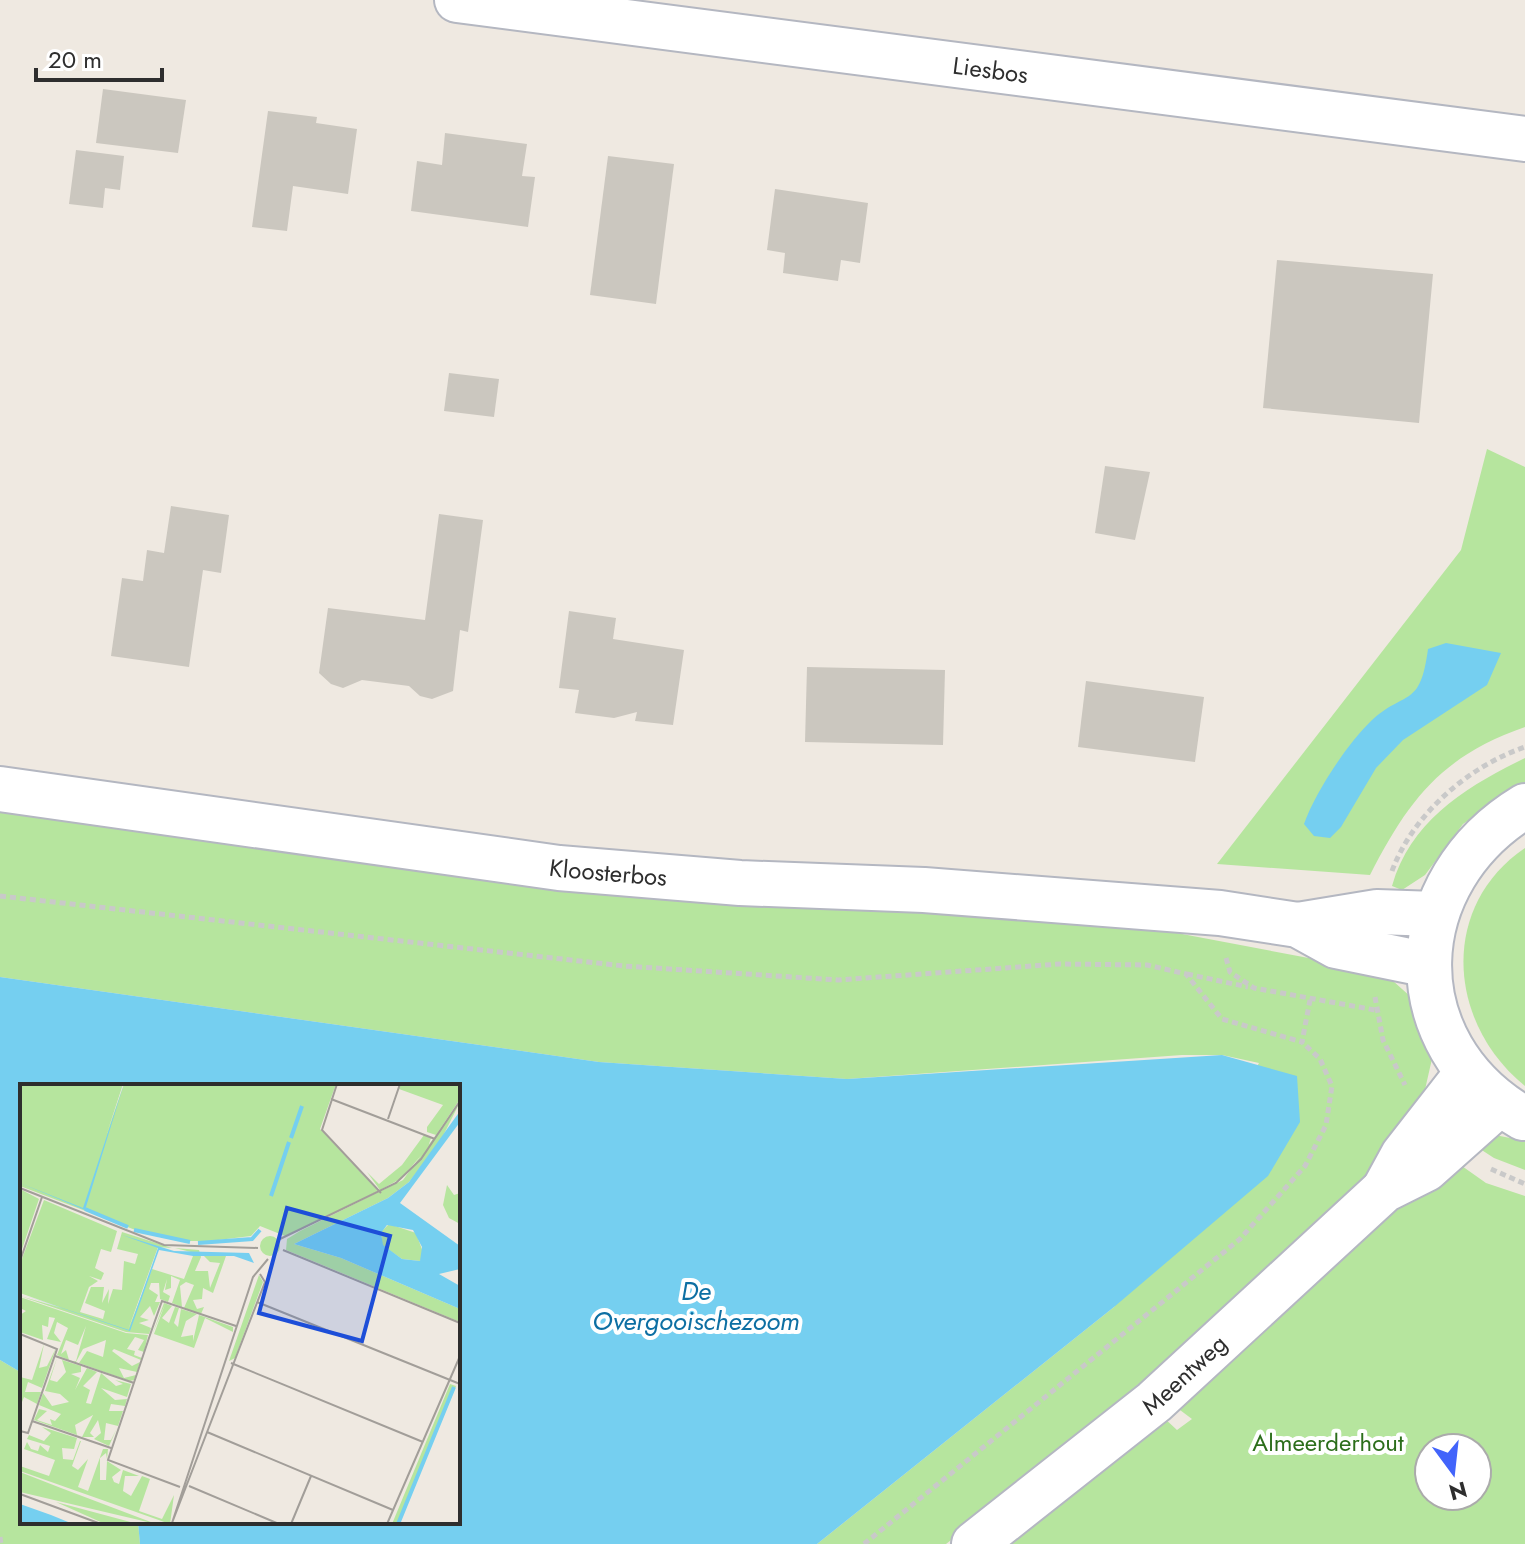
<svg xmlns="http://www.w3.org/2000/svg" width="1525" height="1544" viewBox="0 0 1525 1544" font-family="Jost,sans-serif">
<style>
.green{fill:#b6e59e;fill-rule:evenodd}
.water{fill:#75cff0}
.building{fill:#cbc7bf}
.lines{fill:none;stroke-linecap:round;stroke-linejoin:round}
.minor-casing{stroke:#b4b7c1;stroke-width:48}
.tertiary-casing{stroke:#b4b7c1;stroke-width:48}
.path{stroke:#c9c9c9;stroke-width:5;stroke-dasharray:6 4;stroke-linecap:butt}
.minor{stroke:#fff;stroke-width:44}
.tertiary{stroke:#fff;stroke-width:44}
.labels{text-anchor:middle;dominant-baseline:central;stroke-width:8;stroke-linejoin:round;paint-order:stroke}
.street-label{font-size:24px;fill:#2e2e2e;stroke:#fff}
.park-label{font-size:24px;fill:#2c6e1b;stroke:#fff}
.water-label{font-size:26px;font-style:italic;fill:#0d6fa3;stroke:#fff}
.inset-river{fill:none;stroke:#75cff0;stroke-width:4}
.inset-road{fill:none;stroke:#a29e99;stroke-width:2}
.view{fill:#1d4ed8;fill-opacity:0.15;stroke:#1d4ed8;stroke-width:4}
.inset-edge{fill:none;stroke:#2e2e2e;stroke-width:4}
</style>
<rect width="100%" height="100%" fill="#efe9e1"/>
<g class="green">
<path d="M1487 449 1525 467V727C1442 756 1409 799 1370 875L1217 864 1461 550Z"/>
<path d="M1525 758V789L1493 804 1463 824 1425 875 1402 890 1392 886C1411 820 1466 787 1525 758Z"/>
<path d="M0 804 1071 913 1383 972 1421 1006 1434 1050 1424 1094 1413 1118 1347 1198 1144 1388 946 1544H817L1114 1307 1259 1063 1222 1055H1182L847 1079 599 1062 0 977Z"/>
<path d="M1525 848V1086C1448 1024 1438 907 1525 848Z"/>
<path d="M1495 1135 1525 1141V1170L1494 1158 1474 1145Z"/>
<path d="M1452 1159 1486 1183 1525 1196V1544H1001L1163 1417 1177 1430 1192 1419 1172 1404ZM1429 1448H1477V1496H1429Z"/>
<path d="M0 1360 22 1373V1522H138L140 1544H0Z"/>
</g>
<g class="water">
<path d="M1446 643 1501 653 1487 685 1403 740 1376 768 1341 827 1330 838 1314 836 1304 824C1315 793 1347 744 1371 721 1406 689 1420 709 1428 649Z"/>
<path d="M0 977 599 1062 847 1079 1222 1055 1297 1076 1300 1122 1268 1176 1114 1307 817 1544H140L138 1522H458V1086H22V1373L0 1360Z"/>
</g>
<g class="building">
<path d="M103 89 186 100 178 153 96 143Z"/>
<path d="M268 111 317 117 316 123 357 129 348 194 293 186 287 231 252 227Z"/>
<path d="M445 133 527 144 522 176 535 177 528 227 411 211 417 161 442 165Z"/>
<path d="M76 150 124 156 120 190 105 188 103 208 69 204Z"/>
<path d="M608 156 674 164 656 304 590 295Z"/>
<path d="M775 189 868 203 860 263 841 260 838 281 783 273 785 253 767 250Z"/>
<path d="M1277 260 1433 274 1419 423 1263 408Z"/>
<path d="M449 373 499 379 494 417 444 411Z"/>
<path d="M1105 466 1150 472 1135 540 1095 533Z"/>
<path d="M171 506 229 515 221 573 203 570 189 667 111 656 122 578 143 581 147 550 164 553Z"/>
<path d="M439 514 483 520 468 632 460 630 453 691 432 699 420 696 409 686 362 680 343 688 331 684 319 673 328 608 425 620Z"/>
<path d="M569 611 616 618 613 639 684 650 673 725 635 721 637 712 614 718 575 713 579 690 559 688Z"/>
<path d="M807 667 945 670 943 745 805 742Z"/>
<path d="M1086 681 1204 697 1195 762 1078 747Z"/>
</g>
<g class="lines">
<defs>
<g id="minor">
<path id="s1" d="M457 0 1525 139"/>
<path id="s2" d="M0 789 559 868 740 883 924 890 1220 913 1298 925 1336 946 1429 965"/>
<path d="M1298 925 1377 912 1436 914"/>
</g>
<g id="tertiary">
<path d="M1523 1118C1394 1043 1401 881 1525 806"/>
<path d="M1385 1188 1403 1155 1467 1073"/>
<path id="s3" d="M974 1544 1154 1402 1384 1190 1426 1169 1499 1104"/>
</g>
</defs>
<use href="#minor" class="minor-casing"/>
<use href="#tertiary" class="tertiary-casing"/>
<g class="path">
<path d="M1392 871C1413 814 1469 766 1525 747"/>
<path d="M0 896 624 966 838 980 1060 964 1147 965 1186 974 1222 1019 1302 1042 1310 1000"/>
<path d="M1226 958 1230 972 1254 988 1375 1010"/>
<path d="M1187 974 1248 987"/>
<path d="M1375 997 1383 1040 1405 1085"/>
<path d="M1491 1169 1525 1184"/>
<path d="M0 1537 1 1544"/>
<path d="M864 1544 1240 1239 1305 1166 1326 1125 1332 1086 1320 1059 1302 1042"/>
</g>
<use href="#minor" class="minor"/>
<use href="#tertiary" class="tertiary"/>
</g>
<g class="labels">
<g class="street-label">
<text stroke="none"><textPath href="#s1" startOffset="538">Liesbos</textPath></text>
<text stroke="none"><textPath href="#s2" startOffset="614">Kloosterbos</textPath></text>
<text stroke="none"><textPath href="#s3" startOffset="270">Meentweg</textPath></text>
</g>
<g class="park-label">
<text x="1328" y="1442">Almeerderhout</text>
</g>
<g class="water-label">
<text x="696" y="1291">De<tspan x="696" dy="30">Overgooischezoom</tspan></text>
</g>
</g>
<g transform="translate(20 1084)">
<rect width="440" height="440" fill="#efe9e1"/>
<path d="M0 0H103L87 49 104 0H316L300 45 358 107 265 152 240 142 231 152 190 157H158L118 147 0 102ZM381 0H440V15L416 51 407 48V43L423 21 379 5ZM440 18 419 60 389 98 368 114 274 160 321 174 440 225V238L266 166 267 155 280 147 383 96ZM404 51 411 54 408 63 382 94 360 106 347 88 359 100 382 81ZM427 101 434 111 440 109V140L429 134 423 121ZM0 105 19 115 0 171 1 163ZM24 116 97 147 91 168 81 165 75 184 84 189 81 196 69 192 78 197 69 203 60 228 83 235 85 227 65 219 71 203H84L82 219 89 205 88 220 93 205 102 206 104 177 115 180 118 170 97 165 102 148 152 164 138 163 108 246 132 185 164 195 173 172 179 170 155 164 179 166 181 173 175 187H188L190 204 200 179 190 178 183 171 206 172 193 209 183 204 182 215 173 216 177 225 184 223 181 230 164 224 174 201 166 198 160 202 162 223 152 219 160 196 151 192V204L145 206 147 195 143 208 150 212 148 218 140 215 139 199H131L129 205 138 211 135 218H140L134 232 130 222 120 233 129 236 119 239 131 244 129 250 106 248 0 212 42 224 0 209V180ZM369 140 396 149 404 171 400 177 382 175 362 161 361 148ZM240 162a10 10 0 1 1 20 0a10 10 0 1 1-20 0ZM239 191 243 198 215 274 209 277ZM0 213 106 249 128 251 124 268 118 266 124 256 115 253 107 265 95 262 115 267 114 271 122 274 121 276 94 265 92 267 112 282 120 278 117 288 99 284 104 294 116 291 114 296 110 297 59 279 67 267 83 273 86 256 63 265 56 278 52 277H56L66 242 58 261 46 256 41 270 46 266 49 276 37 271 48 244 37 238 34 249 41 258 27 255 35 234 29 233 28 243 22 241 23 256 0 248V231L6 227 0 224ZM144 219 152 222 142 234 149 239 155 223 159 224 154 239 158 243 161 225 177 230 166 237 161 253 173 251V257L179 231 213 243V248L185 234 174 264 134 250 145 220 132 251ZM24 260 19 284 27 282 36 264 22 304 8 298 5 308H21L17 320 4 313 0 323V293L12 296ZM37 274 30 296 37 298 46 288 42 276 61 282V288L51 290 60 294 55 306 67 284 77 288 63 302 70 306 66 319 71 320 81 289 96 302 103 300 95 296 111 300 107 313 81 304 95 316 107 315 105 322 91 320 89 327H103L98 342 86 339 84 356H91L97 344 89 362 74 355 81 349 78 336 70 349 74 353H62L73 331 55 341 57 351 14 336 19 325 27 327 17 336 32 341 30 335 35 337 41 330 19 321 23 309 32 322 49 318 40 310 25 307ZM430 300 436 302 379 440H372ZM22 343 57 354 54 365 42 364 43 375 53 376 60 357H61L52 382 58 386 68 375 58 403 68 407 83 365H88L87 375 86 369 80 374V396H86L87 377 101 386 92 393 94 398 99 400 103 386 119 392H105L103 407 111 412 122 392 130 395 119 427 142 435 154 411 150 440 0 387V382L29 392 35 376 4 365 7 358 11 365 18 367 20 361 28 368 30 362 7 355 9 351 24 357 31 349ZM0 388 41 404 136 440 0 408ZM36 418 118 440H85Z" fill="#b6e59e"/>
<path d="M104 0 65 126 0 99 63 124ZM440 27V38L380 119 440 162V185L419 190 440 202V225L321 174 274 160 368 114 389 98ZM367 141 393 146 402 163 400 177 382 175 363 161 361 149ZM102 151 154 167 229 169 234 179 214 172H173L139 166 110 247 0 210 109 246 138 164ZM0 420 31 431 53 440H0Z" fill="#75cff0" fill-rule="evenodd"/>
<path class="inset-river" d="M271 54 282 22M251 112 269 58M65 125 108 143M114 146 170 158M178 159 232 155 240 146M378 440 434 303"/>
<path class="inset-road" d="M317 0 302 46 361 109M311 15 415 55M368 35 380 0M0 104 144 161 238 164M260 155 376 99 401 75 440 17M263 166 440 239M0 177 22 113M240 190 245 198 152 439 233 193 248 175M237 218 440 300M0 250 37 265 8 349 0 347M35 272 114 299M211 279 403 358M12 337 91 364M187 348 373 426M169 402 259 440M160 403 88 376 130 251 142 217 216 242M0 410 81 440M271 440 291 392M367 440 440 272"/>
<path class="view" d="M267 124 370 152 342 257 239 229Z"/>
<rect width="440" height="440" class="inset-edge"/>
</g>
<g transform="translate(1453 1472) rotate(165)"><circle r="38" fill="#ffffff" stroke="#ababab" stroke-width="2"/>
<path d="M0-6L14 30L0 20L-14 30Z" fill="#4264fb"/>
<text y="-12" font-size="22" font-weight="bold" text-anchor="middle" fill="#2e2e2e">N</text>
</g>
<path d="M36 68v12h126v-12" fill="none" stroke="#2e2e2e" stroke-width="4"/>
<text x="48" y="68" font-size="24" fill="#2e2e2e" stroke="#ffffff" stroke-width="6" paint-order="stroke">20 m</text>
</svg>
